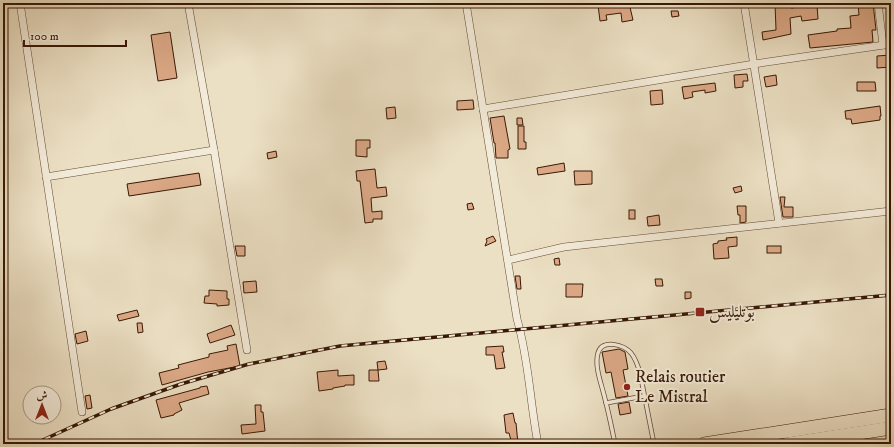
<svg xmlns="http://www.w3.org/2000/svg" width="894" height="447" viewBox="0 0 894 447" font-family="'IM FELL DW Pica',Amiri,serif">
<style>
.building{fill:#da8;stroke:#381804}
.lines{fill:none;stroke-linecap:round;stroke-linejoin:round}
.lane-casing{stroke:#654a34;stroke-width:5}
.street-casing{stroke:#654a34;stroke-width:8}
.highway-casing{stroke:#381804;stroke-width:14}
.lane{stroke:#f3ebd9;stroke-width:3.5}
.street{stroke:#f3ebd9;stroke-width:7}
.highway{stroke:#ece0c4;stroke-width:13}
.rail-casing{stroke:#381804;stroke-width:3.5}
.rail{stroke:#f3ebd9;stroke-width:2;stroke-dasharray:6;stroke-linecap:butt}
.poi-dot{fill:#8f2418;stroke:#f3ebd9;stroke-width:1.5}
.labels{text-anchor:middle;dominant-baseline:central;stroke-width:4;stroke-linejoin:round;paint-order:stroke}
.poi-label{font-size:17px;fill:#381804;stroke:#f3ebd9;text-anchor:start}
</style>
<rect width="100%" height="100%" fill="#ece0c4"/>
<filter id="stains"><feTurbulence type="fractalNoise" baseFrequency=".005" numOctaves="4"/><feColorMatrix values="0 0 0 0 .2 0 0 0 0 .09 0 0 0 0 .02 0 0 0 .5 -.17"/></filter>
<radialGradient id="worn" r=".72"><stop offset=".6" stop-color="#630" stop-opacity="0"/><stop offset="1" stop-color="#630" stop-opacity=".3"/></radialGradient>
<g class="building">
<path d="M614 3H629L633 20 622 22 621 13 606 15 607 20 600 21 598 5Z"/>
<path d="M775 3H790L791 8 817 5 818 19 802 21 801 16 790 18 791 34 763 40 762 32 776 30Z"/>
<path d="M858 3H873L876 30H872L873 42 810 48 808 35 837 31V29L851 28 850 16 859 15Z"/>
<path d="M671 11H678L679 16 672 17Z"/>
<path d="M170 32 177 78 158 81 151 35Z"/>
<path d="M891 55V67L877 68V56Z"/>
<path d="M747 74 748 81H743V87L735 88 734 75Z"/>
<path d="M776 75 777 85 766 87 764 77Z"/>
<path d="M857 82H875L876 91H857Z"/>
<path d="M715 83 716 91 705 93V90L692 92 693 97 684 99 682 87Z"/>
<path d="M662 90 663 104 651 105 650 91Z"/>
<path d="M473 100 474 109 457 110V101Z"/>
<path d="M880 106 881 116H880V120L852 124 851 119H846L845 111Z"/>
<path d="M395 107 396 118 387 119 386 108Z"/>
<path d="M504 116 510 149 508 150V158H496L495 143H494L490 118Z"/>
<path d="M517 118H522L523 125H517Z"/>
<path d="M518 126H524V142H526V149H518Z"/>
<path d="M356 140H370V148H367V157L356 156Z"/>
<path d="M276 151 277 157 268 159 267 153Z"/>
<path d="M564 163 565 171 538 175 537 168Z"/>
<path d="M375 169 377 188 386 187 387 196 371 198 372 212 382 211V219H373V222L365 223 360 181H357L356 171Z"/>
<path d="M574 171H592V184L575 185Z"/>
<path d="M199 173 201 185 129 196 127 184Z"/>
<path d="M741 186 742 191 735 193 733 188Z"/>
<path d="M780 197H785L784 207H793V217H783Z"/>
<path d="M472 203 474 209 468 210 467 204Z"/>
<path d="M737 206H746V222L740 223V215H738Z"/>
<rect x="629" y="210" width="6" height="9"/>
<path d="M659 215 660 225 648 226 647 217Z"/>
<path d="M493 236 496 241 485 246 487 241 486 239Z"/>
<path d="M737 237V246L728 247 729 258 714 259 713 244 718 243V241L727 240 726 238Z"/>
<path d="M235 246H245V256H237Z"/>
<rect x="767" y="246" width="14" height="7"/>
<path d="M559 258 560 265H555L554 259Z"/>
<path d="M515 276H520L521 289H517Z"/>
<path d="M655 279H662L663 286H656Z"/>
<path d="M256 281 257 292 244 293 243 282Z"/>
<path d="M566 284H583L582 297H566Z"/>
<path d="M209 290 227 291V299H229V305L217 306V304L204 303 205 296H209Z"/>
<path d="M685 292H691V298L685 299Z"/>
<path d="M137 310 139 316 119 321 117 315Z"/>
<path d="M137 323H142L143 332 138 333Z"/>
<path d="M231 325 235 335 210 343 207 334Z"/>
<path d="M86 331 88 341 77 344 75 334Z"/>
<path d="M236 344 240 366 208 372 162 385 159 373 179 368 178 365 209 357V354L228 350 227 346Z"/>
<path d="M503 346 504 352H502L505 368 496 369 494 355H486V347Z"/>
<path d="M619 349 625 352 628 369 623 370 628 396 616 398 611 372 606 373 602 352Z"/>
<path d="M385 361 387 369 378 370 379 381H369V370H378L377 362Z"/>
<path d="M338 370V376L354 375V385H345V386L333 388V389L319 391 317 372Z"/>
<path d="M207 386 209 394 179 403 182 410 174 414V415L161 418 156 400 200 388V387Z"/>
<path d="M90 395 92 408 87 409 85 396Z"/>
<path d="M629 402 631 413 620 415 618 404Z"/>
<path d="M255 405H261V412H263L265 431 242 434 241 425 256 424Z"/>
<path d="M513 413 515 423H516L518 444H512L509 433H506L504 415Z"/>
</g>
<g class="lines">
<defs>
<g id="lane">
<path d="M606 403 644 396"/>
<path d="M615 444C612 429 609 414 605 399 602 385 594 367 598 353 602 338 624 345 631 353 636 359 638 366 640 373L654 444"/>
</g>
<g id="street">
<path d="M20 3 82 412"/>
<path d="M188 3 214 150 247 350"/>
<path d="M466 3 517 319C529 360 530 403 538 444"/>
<path d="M744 3 779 223"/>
<path d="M878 3 883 45"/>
<path d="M483 109 754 64 891 44"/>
<path d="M46 177 214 150"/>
<path d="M508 260 564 247 891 211"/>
</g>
<g id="highway">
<path d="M704 444 891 415"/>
<path d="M788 444 891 428"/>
</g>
</defs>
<use href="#lane" class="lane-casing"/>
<use href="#street" class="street-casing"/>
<use href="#highway" class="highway-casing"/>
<use href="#lane" class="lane"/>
<use href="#street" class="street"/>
<use href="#highway" class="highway"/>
<defs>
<path id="rail" d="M34 444 111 409 181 384 249 364 340 346 891 295"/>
</defs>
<use href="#rail" class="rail-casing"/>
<use href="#rail" class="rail"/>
</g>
<g class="poi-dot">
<rect x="695" y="307" width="10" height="10" rx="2"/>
<circle cx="627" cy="387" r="4"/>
</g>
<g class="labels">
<g class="poi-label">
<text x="709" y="312">بوتليليس</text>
<text x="635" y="377">Relais routier<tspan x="635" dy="20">Le Mistral</tspan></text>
</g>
</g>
<rect width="894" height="447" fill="none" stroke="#ece0c4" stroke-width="16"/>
<rect x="4" y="4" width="886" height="439" fill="none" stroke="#381804" stroke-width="2"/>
<rect x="8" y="8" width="878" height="431" fill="none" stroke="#381804"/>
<g transform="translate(42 405)"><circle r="19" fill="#f3ebd9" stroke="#a89784"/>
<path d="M0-3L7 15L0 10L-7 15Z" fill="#8f2418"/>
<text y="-6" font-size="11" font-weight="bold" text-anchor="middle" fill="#381804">ش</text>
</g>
<path d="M24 40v6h102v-6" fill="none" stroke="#381804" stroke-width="2"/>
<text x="30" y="40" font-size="12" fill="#381804" stroke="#f3ebd9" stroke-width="3" paint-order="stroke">100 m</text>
<rect width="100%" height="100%" filter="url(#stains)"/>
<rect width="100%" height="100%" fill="url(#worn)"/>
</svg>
